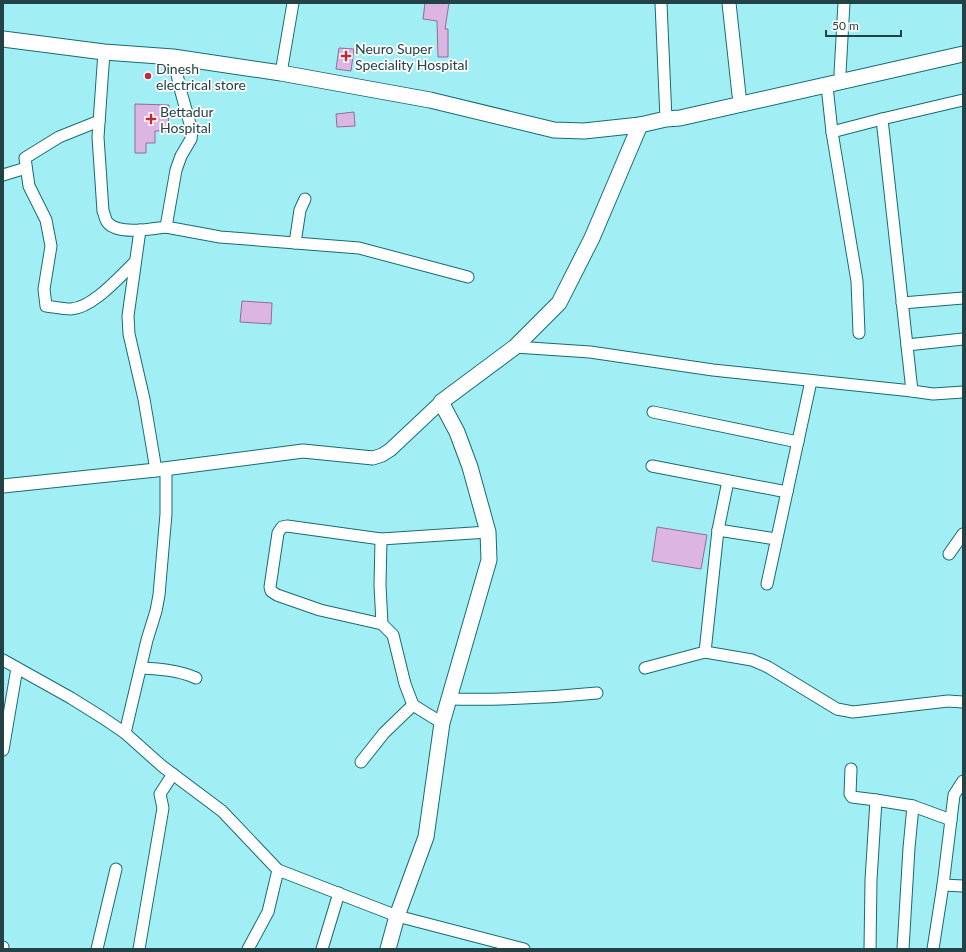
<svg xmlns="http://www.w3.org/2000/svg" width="966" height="952" viewBox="0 0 966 952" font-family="Lato,sans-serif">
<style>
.building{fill:#dcb5e3;stroke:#916c97}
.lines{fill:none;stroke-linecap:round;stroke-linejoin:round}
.minor-casing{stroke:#156c72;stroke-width:13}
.tertiary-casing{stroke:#156c72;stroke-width:15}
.secondary-casing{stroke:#156c72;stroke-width:17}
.minor{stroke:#fff;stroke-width:11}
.tertiary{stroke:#fff;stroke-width:13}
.secondary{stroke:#fff;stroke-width:15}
.poi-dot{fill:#bd2c3a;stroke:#fff;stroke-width:1.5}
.labels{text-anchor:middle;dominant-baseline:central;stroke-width:3.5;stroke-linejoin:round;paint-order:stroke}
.poi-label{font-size:14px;fill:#224245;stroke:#fff;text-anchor:start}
</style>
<rect width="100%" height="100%" fill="#a1eff4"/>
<g class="building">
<path d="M425 3H449L445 29H448V57H438L437 21 423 19Z"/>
<path d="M339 48 354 49 351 71 336 69Z"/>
<path d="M135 104 169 105 168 131H155V143H146V153H135Z"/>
<path d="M354 112 355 126 337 127 336 114Z"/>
<path d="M242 301 272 303 271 324 240 322Z"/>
<path d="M657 527 707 535 701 569 652 561Z"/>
</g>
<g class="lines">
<defs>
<g id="minor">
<path d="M661 3 666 119"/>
<path d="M104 52 98 137 103 211C105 215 105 220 108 223 119 235 151 229 166 227"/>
<path d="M173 57 181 92 192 131 191 139 181 156 176 170 166 227 220 237 359 248 468 277"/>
<path d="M281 73 293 3"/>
<path d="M840 73 844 3"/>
<path d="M827 86 832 132 857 281 859 333"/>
<path d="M882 119 912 391"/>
<path d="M99 121 59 137 25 158 29 186 46 220 51 246 44 289 46 306C54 307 62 309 71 309 93 308 120 276 135 262"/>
<path d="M832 132 882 119 963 100"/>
<path d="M3 175 26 168"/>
<path d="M140 230 128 316 129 334 144 399 156 470"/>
<path d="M295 243 300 210 305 199"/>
<path d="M902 303 963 298"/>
<path d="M907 345 963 339"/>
<path d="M515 347 590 352 713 370 912 391 933 394 963 392"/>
<path d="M653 412 798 442"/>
<path d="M652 466 787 492"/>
<path d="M718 530 776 539"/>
<path d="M381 539 287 526 282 527 278 533 270 587 271 591 277 595 320 610 382 624"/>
<path d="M949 554 963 534"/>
<path d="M767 584 811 381"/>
<path d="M705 652 718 530 728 481"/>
<path d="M3 660 71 698 103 718 125 733 162 766 222 811 278 870 268 912 248 949"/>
<path d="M141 668C160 669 178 670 196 678"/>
<path d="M645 668 705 652 752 660 768 667 837 709 853 712 948 701 963 702"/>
<path d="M449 699C499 700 548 698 597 693"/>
<path d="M442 723 413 705 405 684 393 635 382 624 380 585 381 539 488 532"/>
<path d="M125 733 147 640 156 611 159 595 166 514V469"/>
<path d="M3 750 17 668"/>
<path d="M361 762 384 733 413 705"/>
<path d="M851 769 850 794 852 797 876 800"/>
<path d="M278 870 397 916 524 949"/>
<path d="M943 885 963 886"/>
<path d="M3 947V949"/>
<path d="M97 949 116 869"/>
<path d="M139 949 163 808 160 794 173 774"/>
<path d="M322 949 339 893"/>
<path d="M870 949 871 880 876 800 913 806 951 820"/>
<path d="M903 949 909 848 913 806"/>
<path d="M933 949 943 885 954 795 963 781"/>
</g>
<g id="tertiary">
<path d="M729 3 739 95"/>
<path d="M3 486 156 470 303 451 373 458 382 455 390 450 441 402"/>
</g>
<g id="secondary">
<path d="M3 39 104 52 173 57 281 73 430 100 554 130 584 131 640 125 666 119 680 118 963 54"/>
<path d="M388 949 397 916 426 837 442 723 489 560 488 532 470 467 457 432 441 402 515 347 559 303 592 238 640 125"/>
</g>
</defs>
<use href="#minor" class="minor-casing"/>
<use href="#tertiary" class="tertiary-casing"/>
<use href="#secondary" class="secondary-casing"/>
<use href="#minor" class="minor"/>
<use href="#tertiary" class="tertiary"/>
<use href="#secondary" class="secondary"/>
</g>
<g class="poi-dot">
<path d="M344 50h4v4h4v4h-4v4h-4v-4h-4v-4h4z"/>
<circle cx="148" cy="76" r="4"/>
<path d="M149 113h4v4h4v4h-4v4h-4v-4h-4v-4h4z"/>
</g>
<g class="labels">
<g class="poi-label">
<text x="355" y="48">Neuro Super<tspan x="355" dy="16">Speciality Hospital</tspan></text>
<text x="156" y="68">Dinesh<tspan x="156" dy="16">electrical store</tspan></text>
<text x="160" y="111">Bettadur<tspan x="160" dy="16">Hospital</tspan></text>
</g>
</g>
<rect width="966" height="952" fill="none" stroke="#224245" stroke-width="8"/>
<path d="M826 30v6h75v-6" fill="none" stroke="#224245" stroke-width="2"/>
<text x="832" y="30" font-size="12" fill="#224245" stroke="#ffffff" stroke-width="3" paint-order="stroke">50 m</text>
</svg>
